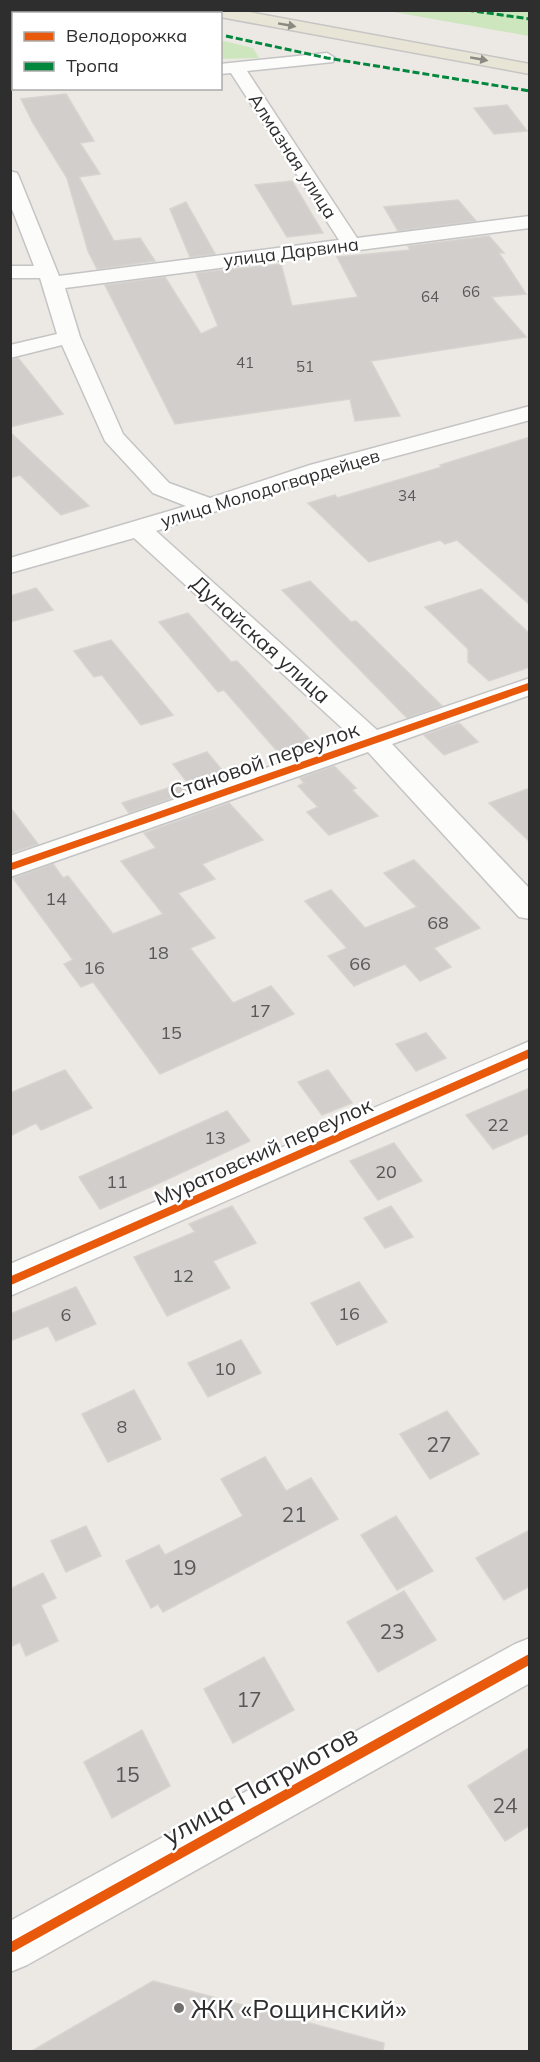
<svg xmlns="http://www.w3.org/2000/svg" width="540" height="2062" viewBox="0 0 540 2062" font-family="Mulish,sans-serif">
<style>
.green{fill:#cee6be}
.building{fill:#d1cecb;stroke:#d7d4d0;stroke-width:1.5}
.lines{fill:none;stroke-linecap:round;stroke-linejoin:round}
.minor-casing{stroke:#c5c4c5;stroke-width:3}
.major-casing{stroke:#c6c5c4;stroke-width:3}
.minor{fill:#fcfcfb;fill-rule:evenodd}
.major{fill:#e8e4d6;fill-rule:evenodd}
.quiet{stroke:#00873e;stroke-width:3;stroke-dasharray:7 3;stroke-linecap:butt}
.cycleway-far2-casing{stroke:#fff;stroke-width:10}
.cycleway-far1-casing{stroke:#fff;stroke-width:12}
.cycleway-casing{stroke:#fff;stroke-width:14}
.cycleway-far2{stroke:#e8590c;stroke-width:7}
.cycleway-far1{stroke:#e8590c;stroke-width:8}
.cycleway{stroke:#e8590c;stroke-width:10}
.oneway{fill:#8b8982}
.poi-dot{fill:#706f6e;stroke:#fff;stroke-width:2}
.labels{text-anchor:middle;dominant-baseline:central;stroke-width:5;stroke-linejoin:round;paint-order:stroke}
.far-number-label{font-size:15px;fill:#585857}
.far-street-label{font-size:18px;fill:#2e2e2e;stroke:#fff}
.number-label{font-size:18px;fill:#585857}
.street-label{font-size:21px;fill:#2e2e2e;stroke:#fff}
.near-number-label{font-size:21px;fill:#585857}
.near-street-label{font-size:26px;fill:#2e2e2e;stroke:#fff}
.near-poi-label{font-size:26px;fill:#2e2e2e;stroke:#fff;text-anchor:start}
</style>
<rect width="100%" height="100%" fill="#ece8e4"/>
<g class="green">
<path d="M65 11 86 13 14 14V75L11 76V11Z"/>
<path d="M388 11H529V36Z"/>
<path d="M220 40 253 48 259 58 221 59Z"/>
</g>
<g class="building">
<path d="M66 94 94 141 80 143 100 174 79 177 114 241 140 238 155 261 97 269 88 251 67 178 33 123 21 99Z"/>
<path d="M507 105 527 131 494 134 474 108Z"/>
<path d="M292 181 323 233 287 237 255 185Z"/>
<path d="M458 200 476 221 398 231 384 207Z"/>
<path d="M186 202 215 254 190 257 170 209Z"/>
<path d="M489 236 504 253H499L526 294 491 297 526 337 371 361 400 416 355 421 350 399 175 424 105 285 165 277 201 334 218 326 196 273 281 264 292 306 358 297 337 257 410 250 408 246Z"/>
<path d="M18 358 63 414 10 427V360Z"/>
<path d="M10 432 47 467 89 506 61 515 20 475 10 478Z"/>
<path d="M530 437V605L457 540 445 544 440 540 369 562 308 503 335 495 337 498 442 467 440 465Z"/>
<path d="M310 581 351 622 356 621 442 706 407 718 282 590Z"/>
<path d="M36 588 53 610 10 622V596Z"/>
<path d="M481 589 530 634V667L489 681 468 662V649L425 607Z"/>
<path d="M188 613 231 662 237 661 318 748 284 759 224 690 218 692 159 622Z"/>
<path d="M111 640 173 715 141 725 102 675 94 677 74 651Z"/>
<path d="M459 723 478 742 444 755 424 735Z"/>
<path d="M207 752 227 776 210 781 213 784 129 813 122 803 187 782 173 764Z"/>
<path d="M334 766 356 788 352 790 378 816 329 835 307 812 318 807 298 786 304 783 300 778Z"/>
<path d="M530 788V842L489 803Z"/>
<path d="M229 803 263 840 202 864 215 879 178 893 215 938 190 948 233 1003 271 986 294 1014 160 1074 93 982 81 987 64 964 73 960 13 878 53 864 63 878 68 876 113 934 163 914 121 861 156 848 144 833Z"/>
<path d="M10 807 38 844 10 853Z"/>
<path d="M414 860 480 928 434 948 451 967 420 981 405 964 354 986 328 956 347 948 305 901 331 890 365 928 417 907 384 873Z"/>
<path d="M426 1033 446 1058 416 1071 396 1044Z"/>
<path d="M65 1070 92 1108 41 1130 36 1123 10 1136V1093Z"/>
<path d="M328 1070 352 1103 322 1115 298 1082Z"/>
<path d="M530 1088V1133L493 1149 466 1115Z"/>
<path d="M227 1111 250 1141 155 1185 100 1209 79 1177Z"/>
<path d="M394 1143 422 1181 378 1200 350 1161Z"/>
<path d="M232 1206 256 1243 213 1261 230 1288 167 1316 134 1257 195 1232 189 1224Z"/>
<path d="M391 1206 413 1237 385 1248 364 1218Z"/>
<path d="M359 1282 387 1322 337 1345 311 1303Z"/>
<path d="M76 1287 96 1324 56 1341 48 1326 10 1341V1314Z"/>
<path d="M241 1340 261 1373 208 1397 188 1363Z"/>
<path d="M134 1390 161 1439 108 1462 82 1414Z"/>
<path d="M447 1411 479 1454 430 1479 400 1434Z"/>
<path d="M265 1457 286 1491 311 1478 338 1519 163 1612 158 1604 151 1608 126 1561 159 1545 165 1555 243 1516 221 1479Z"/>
<path d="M396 1516 433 1571 397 1590 361 1535Z"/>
<path d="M86 1526 101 1556 66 1572 51 1541Z"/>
<path d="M530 1530V1586L504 1600 476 1558Z"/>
<path d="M43 1573 56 1598 41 1605 58 1641 26 1656 20 1642 10 1647V1589Z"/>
<path d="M404 1591 436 1640 378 1672 347 1622Z"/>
<path d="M264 1657 294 1710 233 1743 204 1689Z"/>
<path d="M142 1730 170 1786 112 1818 84 1762Z"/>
<path d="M530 1747V1825L505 1841 468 1786Z"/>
<path d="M153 1981 384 2043 383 2052H30Z"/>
</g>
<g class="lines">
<defs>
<g id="minor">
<path d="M327 53 335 58 333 62 247 71 357 238 530 216V228L65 288 80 337 123 434 169 483 210 498 310 465 530 406V420L326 475 156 531 377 730 530 678V695L392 744 530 889V919L519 917 368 752 10 877V856L353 738 134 538 10 573V558L186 506 153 493 105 441 62 345 10 358V345L57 334 40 278H10V266H34L10 204V171L17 173 19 177 59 276 339 240 231 73 220 74V64Z"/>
<path d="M10 79H14V88H17L10 89Z"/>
<path d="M530 1041V1067L10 1296V1264Z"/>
<path d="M530 1638V1683L27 1965 10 1972V1921L515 1644Z"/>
</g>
<path id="major" d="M201 10H238L530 64V74L220 17V14H204Z"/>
</defs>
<use href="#minor" class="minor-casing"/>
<use href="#major" class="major-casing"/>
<use href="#minor" class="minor"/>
<use href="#major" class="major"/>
<g class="quiet">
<path d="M467 10 530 19"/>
<path d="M226 36 327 58 530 91"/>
</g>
<defs>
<path id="cycleway-far2" d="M10 867 530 686"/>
<path id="cycleway-far1" d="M10 1281 530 1053"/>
<path id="cycleway" d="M10 1948 530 1659"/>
</defs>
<use href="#cycleway-far2" class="cycleway-far2-casing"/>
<use href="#cycleway-far1" class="cycleway-far1-casing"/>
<use href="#cycleway" class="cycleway-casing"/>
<use href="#cycleway-far2" class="cycleway-far2"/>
<use href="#cycleway-far1" class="cycleway-far1"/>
<use href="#cycleway" class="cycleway"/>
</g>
<defs><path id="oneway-solid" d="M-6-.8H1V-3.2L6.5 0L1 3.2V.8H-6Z" transform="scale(1.5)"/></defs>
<g class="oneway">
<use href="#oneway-solid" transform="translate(287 25) rotate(10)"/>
<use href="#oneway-solid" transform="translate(479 59) rotate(10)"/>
</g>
<circle class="poi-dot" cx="179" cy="2008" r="6"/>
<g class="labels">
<g class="far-number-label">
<text x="471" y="291">66</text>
<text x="430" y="296">64</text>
<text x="245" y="362">41</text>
<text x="305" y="366">51</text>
<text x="407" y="495">34</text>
</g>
<g class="far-street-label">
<text transform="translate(293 156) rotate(57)">Алмазная улица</text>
<text transform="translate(291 252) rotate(-7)">улица Дарвина</text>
<text transform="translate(270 488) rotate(-17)">улица Молодогвардейцев</text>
</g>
<g class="number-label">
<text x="56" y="898">14</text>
<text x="438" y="922">68</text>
<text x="158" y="952">18</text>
<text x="360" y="963">66</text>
<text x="94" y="967">16</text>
<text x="260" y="1010">17</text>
<text x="171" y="1032">15</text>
<text x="498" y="1124">22</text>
<text x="215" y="1137">13</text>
<text x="386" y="1171">20</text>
<text x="117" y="1181">11</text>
<text x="183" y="1275">12</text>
<text x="349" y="1313">16</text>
<text x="66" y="1314">6</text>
<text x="225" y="1368">10</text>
<text x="122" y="1426">8</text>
</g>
<g class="street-label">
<text transform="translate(261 639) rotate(42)">Дунайская улица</text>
<text transform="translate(264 760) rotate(-19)">Становой переулок</text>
<text transform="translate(263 1151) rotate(-24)">Муратовский переулок</text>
</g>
<g class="near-number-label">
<text x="439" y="1444">27</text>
<text x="294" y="1514">21</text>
<text x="184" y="1567">19</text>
<text x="392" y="1631">23</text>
<text x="249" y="1699">17</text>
<text x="127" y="1774">15</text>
<text x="505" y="1805">24</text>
</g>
<g class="near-street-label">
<text transform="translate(260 1785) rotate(-29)">улица Патриотов</text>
</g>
<g class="near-poi-label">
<text x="191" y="2008">ЖК «Рощинский»</text>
</g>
</g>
<rect width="540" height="2062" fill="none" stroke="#2e2e2e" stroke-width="24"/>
<rect x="12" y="12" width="210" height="78" fill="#ffffff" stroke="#ababab" stroke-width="1.5"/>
<rect x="24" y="32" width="30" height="9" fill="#e8590c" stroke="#ababab" stroke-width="1.5"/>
<text x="66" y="42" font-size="18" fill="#2e2e2e">Велодорожка</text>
<rect x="24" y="62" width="30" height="9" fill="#00873e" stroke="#ababab" stroke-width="1.5"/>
<text x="66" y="72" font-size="18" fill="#2e2e2e">Тропа</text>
</svg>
